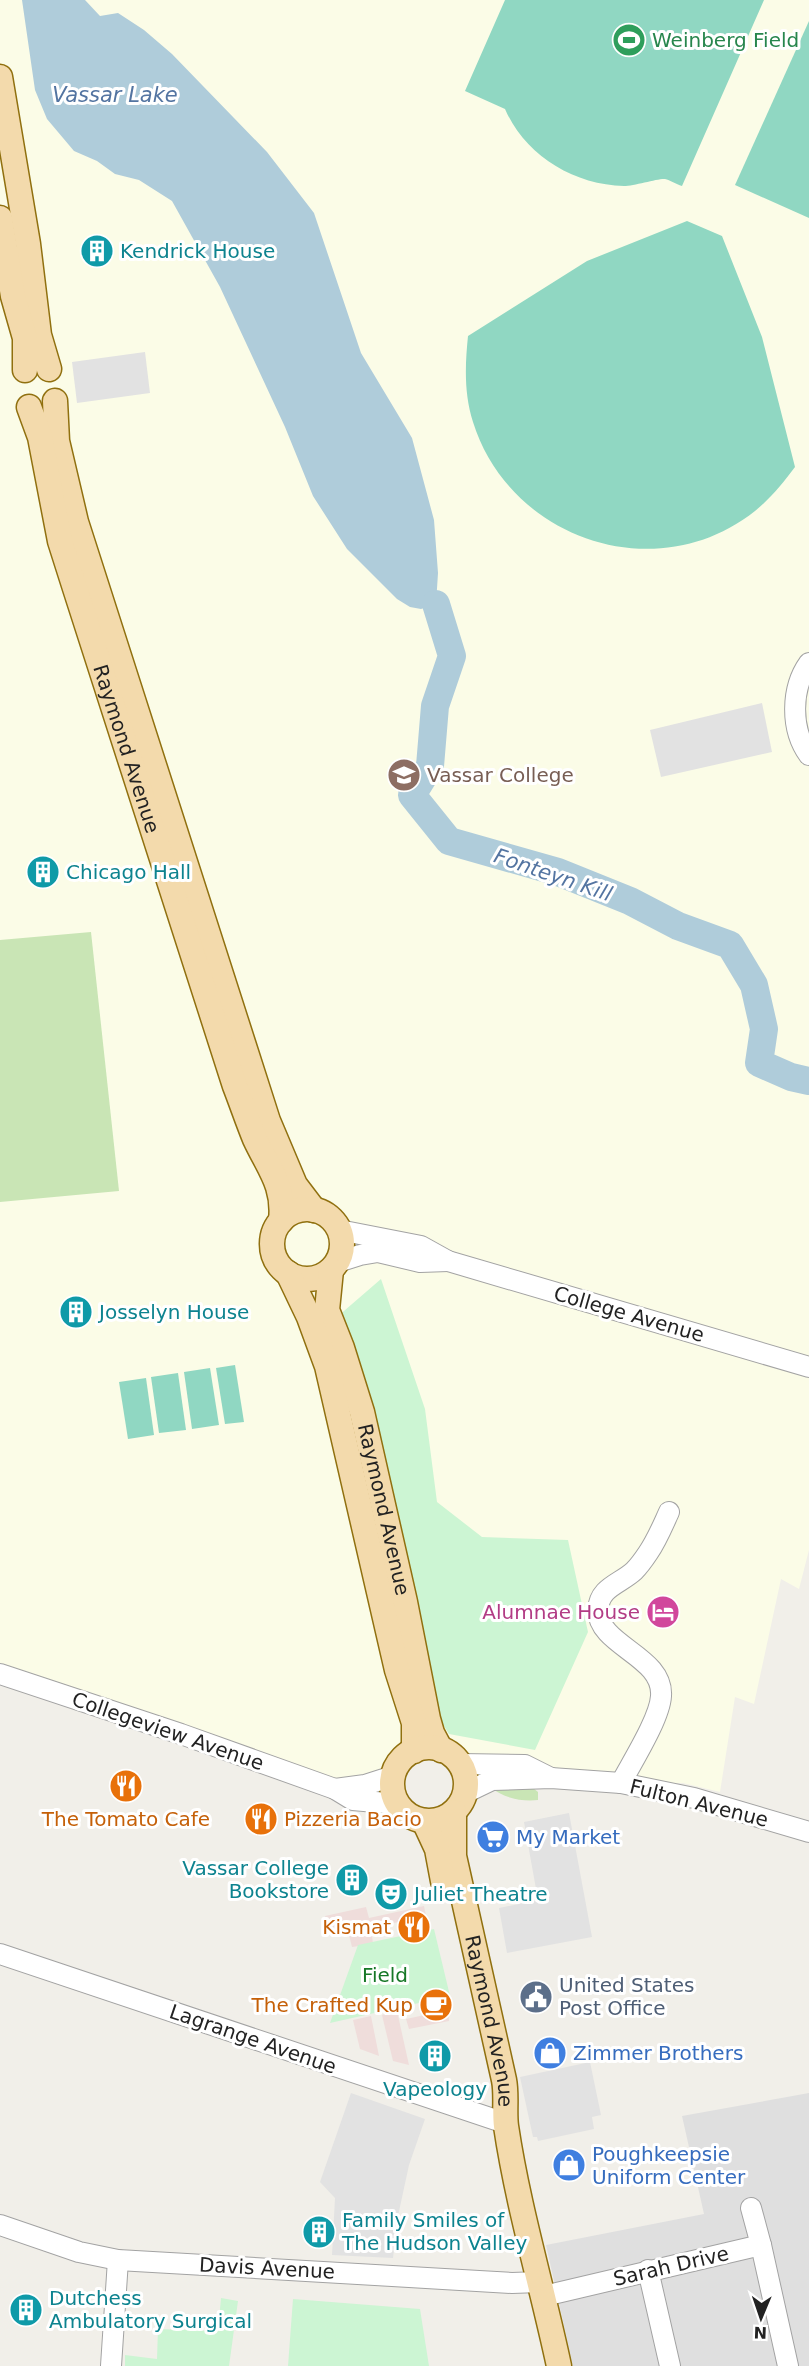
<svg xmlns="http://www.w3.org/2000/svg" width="809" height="2366" viewBox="0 0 809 2366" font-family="'DejaVu Sans',sans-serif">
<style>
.residential{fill:#dfdfdf}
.commercial{fill:#efdddb}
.education{fill:#fbfce7}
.grass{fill:#c9e5b5}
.park{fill:#ccf5d3}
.pitch{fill:#90d7c2}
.parking{fill:#e2e2e2}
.water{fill:#afccda}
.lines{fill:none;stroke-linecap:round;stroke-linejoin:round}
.river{stroke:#afccda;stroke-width:28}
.minor-casing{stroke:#a3a3a3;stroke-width:22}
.major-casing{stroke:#90700f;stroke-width:27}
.minor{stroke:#fff;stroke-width:20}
.major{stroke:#f3daac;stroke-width:24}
.labels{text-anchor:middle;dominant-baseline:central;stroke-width:6;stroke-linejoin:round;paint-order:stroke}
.leisure-label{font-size:20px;fill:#27864d;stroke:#fff;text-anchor:start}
.culture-label{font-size:20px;fill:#0d838f;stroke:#fff;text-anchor:start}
.street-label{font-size:20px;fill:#222;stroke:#fff}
.education-label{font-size:20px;fill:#785e54;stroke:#fff;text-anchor:start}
.hotel-label{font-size:20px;fill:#b23c85;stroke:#fff;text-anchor:end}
.food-label{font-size:20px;fill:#c56008;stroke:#fff;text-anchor:end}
.shop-label{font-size:20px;fill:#366cbe;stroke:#fff;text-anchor:start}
.park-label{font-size:20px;fill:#177827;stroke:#fff}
.service-label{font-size:20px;fill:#4e5e75;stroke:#fff;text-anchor:start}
.water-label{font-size:21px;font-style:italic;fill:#5374a1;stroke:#fff}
</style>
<rect width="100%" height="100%" fill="#f1efe9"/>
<path class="residential" d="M809 2093V2366H573L546 2245 704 2214 682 2116Z"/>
<g class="commercial">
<path d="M424 1906 426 1916 371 1928 373 1944 352 1947 348 1931H341L327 1925 325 1916 366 1907 369 1918Z"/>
<path d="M448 2010 449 2021 409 2029 406 2019Z"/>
<path d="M397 2011 409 2065 393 2061 382 2015Z"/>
<path d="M371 2016 379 2056 360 2049 353 2020Z"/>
</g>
<path class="education" d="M0 0H809V1550L799 1589 781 1579 754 1704 735 1697 720 1792 683 1783 630 1784 476 1761 434 1747 420 1746 402 1758 389 1771 339 1785 0 1673Z"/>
<g class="grass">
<path d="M91 932 119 1191 0 1202V940Z"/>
<path d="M492 1788H533L538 1792V1800C523 1802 503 1798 492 1788Z"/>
</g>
<g class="park">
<path d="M381 1279 425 1409 437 1502 482 1537 568 1540 588 1632 535 1750 449 1734 426 1698 337 1317Z"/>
<path d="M434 1929 450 1996 330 2023 358 1945Z"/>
<path d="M221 2298 238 2301 229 2366H125V2355L157 2359 158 2329 218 2331Z"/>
<path d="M293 2299 420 2309 429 2366H288Z"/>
</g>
<g class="pitch">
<path d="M505 0H764L682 186C676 184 670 180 665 179 659 178 634 186 624 186 573 185 525 155 505 109L465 91Z"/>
<path d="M809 21V218L735 185Z"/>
<path d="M687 221 722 236 762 337 795 467C783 483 771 498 755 511 657 589 510 540 473 422 464 394 465 365 468 336L587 261Z"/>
<path d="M235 1365 244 1422 225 1424 216 1368Z"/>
<path d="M210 1368 219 1425 192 1429 184 1372Z"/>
<path d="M178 1373 186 1430 159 1433 151 1377Z"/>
<path d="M146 1378 154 1435 128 1439 119 1382Z"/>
</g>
<g class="parking">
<path d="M145 352 150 393 77 403 72 362Z"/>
<path d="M762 703 772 752 661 777 650 730Z"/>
<path d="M569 1813 592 1937 507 1953 499 1908 538 1900 524 1822Z"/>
<path d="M590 2062 601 2115 592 2117 594 2129 538 2141 537 2137H533L520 2077Z"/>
<path d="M351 2093 425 2119 409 2165 398 2216 393 2258 332 2255 335 2198 320 2182Z"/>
</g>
<path class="water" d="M22 0H85L100 16 118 13 144 30 172 54 267 152 314 213 361 353 412 438 434 520 438 573 436 604 421 609 410 607 397 599 347 549 313 496 285 427 220 287 172 201 139 180 115 174 97 161 74 151 47 119 35 90Z"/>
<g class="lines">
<path class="river" d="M436 604 452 656 435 706 430 766 412 795 449 841 558 872 630 901 678 926 730 945 754 985 764 1029 759 1063 791 1077 809 1081"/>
<defs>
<g id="minor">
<path d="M809 663C791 688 790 729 809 755"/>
<path d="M448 1261 809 1367"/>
<path d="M338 1262 360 1255 378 1252 420 1262 448 1261 421 1246 339 1230"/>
<path d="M0 1674 181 1734 335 1789"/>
<path d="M460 1764 525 1765 551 1778"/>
<path d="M393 1776 365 1785 335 1789 353 1800 397 1804"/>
<path d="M621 1783C632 1762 660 1718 661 1696 664 1656 598 1646 598 1610 599 1587 620 1584 634 1571 639 1566 644 1559 648 1553 657 1540 663 1525 669 1512"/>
<path d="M465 1793 492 1780 551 1778 621 1783 694 1798 809 1832"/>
<path d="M0 1954 505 2123"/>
<path d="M0 2225 79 2252 118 2260 512 2283 539 2282"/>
<path d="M761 2245 788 2366"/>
<path d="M648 2270 670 2366"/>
<path d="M544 2296 761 2245 751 2208"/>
<path d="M111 2366 118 2260"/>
</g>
<g id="major">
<path d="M0 77 28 244 39 335 49 369"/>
<path d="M0 218 13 296 25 338V370"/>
<path d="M55 401 57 441 76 522 268 1121 295 1185 314 1210"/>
<path id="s1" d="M29 407 40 437 60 541 74 585 235 1086C242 1104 248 1122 255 1139 269 1169 285 1186 281 1221"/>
<circle cx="307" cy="1244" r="35"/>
<path id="s2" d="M331 1270 327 1310 342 1348 362 1412 405 1602 428 1719 432 1733 441 1750"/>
<path d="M288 1273 309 1317 327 1366 397 1670 414 1723V1751"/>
<circle cx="429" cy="1784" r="37"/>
<path id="s3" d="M454 1812V1856L504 2080C507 2095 504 2111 506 2126 518 2207 542 2286 559 2366"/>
<path d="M424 1821 437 1849 443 1881"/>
</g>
</defs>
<use href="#minor" class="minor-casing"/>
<use href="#major" class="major-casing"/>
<use href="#minor" class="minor"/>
<use href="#major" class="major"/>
</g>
<defs>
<symbol id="stadium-disc" viewBox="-11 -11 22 22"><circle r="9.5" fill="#2e9e5b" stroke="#fff"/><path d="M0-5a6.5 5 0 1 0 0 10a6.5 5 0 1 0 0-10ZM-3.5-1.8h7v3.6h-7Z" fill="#fff"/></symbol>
<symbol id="building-disc" viewBox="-11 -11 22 22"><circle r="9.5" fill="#0f9aa8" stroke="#fff"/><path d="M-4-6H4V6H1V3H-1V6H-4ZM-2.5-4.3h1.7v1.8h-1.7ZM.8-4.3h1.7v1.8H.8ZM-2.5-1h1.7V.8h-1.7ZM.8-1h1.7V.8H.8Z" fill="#fff"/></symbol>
<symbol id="university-disc" viewBox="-11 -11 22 22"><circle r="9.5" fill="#8d6e63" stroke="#fff"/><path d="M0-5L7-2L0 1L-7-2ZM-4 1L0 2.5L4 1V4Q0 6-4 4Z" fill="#fff"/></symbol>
<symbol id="hotel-disc" viewBox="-11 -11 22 22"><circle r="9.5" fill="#d1479c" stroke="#fff"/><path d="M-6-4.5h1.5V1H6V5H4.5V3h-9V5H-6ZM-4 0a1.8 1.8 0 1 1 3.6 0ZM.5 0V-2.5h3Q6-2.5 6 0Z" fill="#fff"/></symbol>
<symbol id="restaurant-disc" viewBox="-11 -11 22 22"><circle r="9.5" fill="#e8710a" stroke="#fff"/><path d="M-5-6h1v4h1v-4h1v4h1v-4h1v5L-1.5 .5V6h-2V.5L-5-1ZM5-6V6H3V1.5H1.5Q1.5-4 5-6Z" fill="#fff"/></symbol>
<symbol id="supermarket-disc" viewBox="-11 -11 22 22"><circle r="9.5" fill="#3f7fe0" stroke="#fff"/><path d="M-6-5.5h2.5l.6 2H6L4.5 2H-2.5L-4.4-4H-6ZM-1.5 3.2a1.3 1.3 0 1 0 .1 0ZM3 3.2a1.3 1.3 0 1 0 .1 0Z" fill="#fff"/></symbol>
<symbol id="theatre-disc" viewBox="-11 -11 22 22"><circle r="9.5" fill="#0f9aa8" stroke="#fff"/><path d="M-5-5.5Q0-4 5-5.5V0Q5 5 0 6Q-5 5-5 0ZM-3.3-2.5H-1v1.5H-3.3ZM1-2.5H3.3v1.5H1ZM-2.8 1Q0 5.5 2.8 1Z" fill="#fff"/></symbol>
<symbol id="civic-disc" viewBox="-11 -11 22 22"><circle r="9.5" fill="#5c6f8a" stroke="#fff"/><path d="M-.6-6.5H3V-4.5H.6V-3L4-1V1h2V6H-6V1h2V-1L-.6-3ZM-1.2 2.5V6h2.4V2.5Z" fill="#fff"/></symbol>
<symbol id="cafe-disc" viewBox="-11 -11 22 22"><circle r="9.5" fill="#e8710a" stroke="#fff"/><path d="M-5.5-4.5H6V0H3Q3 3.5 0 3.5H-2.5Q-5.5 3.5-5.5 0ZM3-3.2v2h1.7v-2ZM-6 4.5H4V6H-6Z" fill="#fff"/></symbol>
<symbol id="shop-disc" viewBox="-11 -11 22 22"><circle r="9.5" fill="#3f7fe0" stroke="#fff"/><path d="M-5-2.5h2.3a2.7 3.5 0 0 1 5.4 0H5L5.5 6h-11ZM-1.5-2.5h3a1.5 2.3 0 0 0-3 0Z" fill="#fff"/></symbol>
</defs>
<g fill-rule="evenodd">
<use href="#stadium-disc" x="610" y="21" width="38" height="38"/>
<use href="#building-disc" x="78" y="232" width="38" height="38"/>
<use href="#university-disc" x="385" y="756" width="38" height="38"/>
<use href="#building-disc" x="24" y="853" width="38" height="38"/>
<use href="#building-disc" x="57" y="1293" width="38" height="38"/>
<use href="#hotel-disc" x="644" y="1593" width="38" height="38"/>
<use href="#restaurant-disc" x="107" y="1767" width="38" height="38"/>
<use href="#restaurant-disc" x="242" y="1800" width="38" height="38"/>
<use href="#supermarket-disc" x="474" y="1818" width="38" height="38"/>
<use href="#building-disc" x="333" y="1861" width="38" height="38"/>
<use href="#theatre-disc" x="372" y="1875" width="38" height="38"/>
<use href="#restaurant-disc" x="395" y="1908" width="38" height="38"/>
<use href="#civic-disc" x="517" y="1978" width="38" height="38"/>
<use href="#cafe-disc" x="417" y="1986" width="38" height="38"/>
<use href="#shop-disc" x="531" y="2034" width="38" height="38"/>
<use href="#building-disc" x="416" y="2037" width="38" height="38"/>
<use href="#shop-disc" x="550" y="2146" width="38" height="38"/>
<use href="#building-disc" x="300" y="2213" width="38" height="38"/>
<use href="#building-disc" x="7" y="2291" width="38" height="38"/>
</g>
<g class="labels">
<g class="leisure-label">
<text x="652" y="40">Weinberg Field</text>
</g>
<g class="culture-label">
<text x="120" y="251">Kendrick House</text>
<text x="66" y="872">Chicago Hall</text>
<text x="99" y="1312">Josselyn House</text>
<text x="329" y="1868" text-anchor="end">Vassar College<tspan x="329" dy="23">Bookstore</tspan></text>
<text x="414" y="1894">Juliet Theatre</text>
<text x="435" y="2089" text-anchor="middle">Vapeology</text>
<text x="342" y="2220">Family Smiles of<tspan x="342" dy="23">The Hudson Valley</tspan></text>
<text x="49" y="2298">Dutchess<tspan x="49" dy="23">Ambulatory Surgical</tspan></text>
</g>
<g class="street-label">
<text stroke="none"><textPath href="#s1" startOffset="356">Raymond Avenue</textPath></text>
<text transform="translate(629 1314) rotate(16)">College Avenue</text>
<text stroke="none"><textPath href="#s2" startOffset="248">Raymond Avenue</textPath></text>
<text transform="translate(168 1731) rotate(19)">Collegeview Avenue</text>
<text transform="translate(699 1803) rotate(14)">Fulton Avenue</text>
<text stroke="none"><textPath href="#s3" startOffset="213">Raymond Avenue</textPath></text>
<text transform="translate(253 2039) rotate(19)">Lagrange Avenue</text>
<text transform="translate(671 2266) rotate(-13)">Sarah Drive</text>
<text transform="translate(267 2268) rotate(3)">Davis Avenue</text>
</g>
<g class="education-label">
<text x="427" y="775">Vassar College</text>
</g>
<g class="hotel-label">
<text x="640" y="1612">Alumnae House</text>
</g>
<g class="food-label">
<text x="126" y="1819" text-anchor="middle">The Tomato Cafe</text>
<text x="284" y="1819" text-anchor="start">Pizzeria Bacio</text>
<text x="391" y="1927">Kismat</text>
<text x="413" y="2005">The Crafted Kup</text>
</g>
<g class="shop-label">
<text x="516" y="1837">My Market</text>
<text x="573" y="2053">Zimmer Brothers</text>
<text x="592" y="2154">Poughkeepsie<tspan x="592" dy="23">Uniform Center</tspan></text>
</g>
<g class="park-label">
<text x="385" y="1975">Field</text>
</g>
<g class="service-label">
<text x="559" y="1985">United States<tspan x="559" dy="23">Post Office</tspan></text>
</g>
<g class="water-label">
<text x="115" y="95">Vassar Lake</text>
<text transform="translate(553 875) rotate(19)">Fonteyn Kill</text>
</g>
</g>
<g transform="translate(761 2318) rotate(182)" stroke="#ffffff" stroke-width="4.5" paint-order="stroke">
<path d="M0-4.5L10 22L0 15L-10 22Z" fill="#222222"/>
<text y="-9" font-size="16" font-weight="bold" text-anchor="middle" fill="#222222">N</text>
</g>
</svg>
